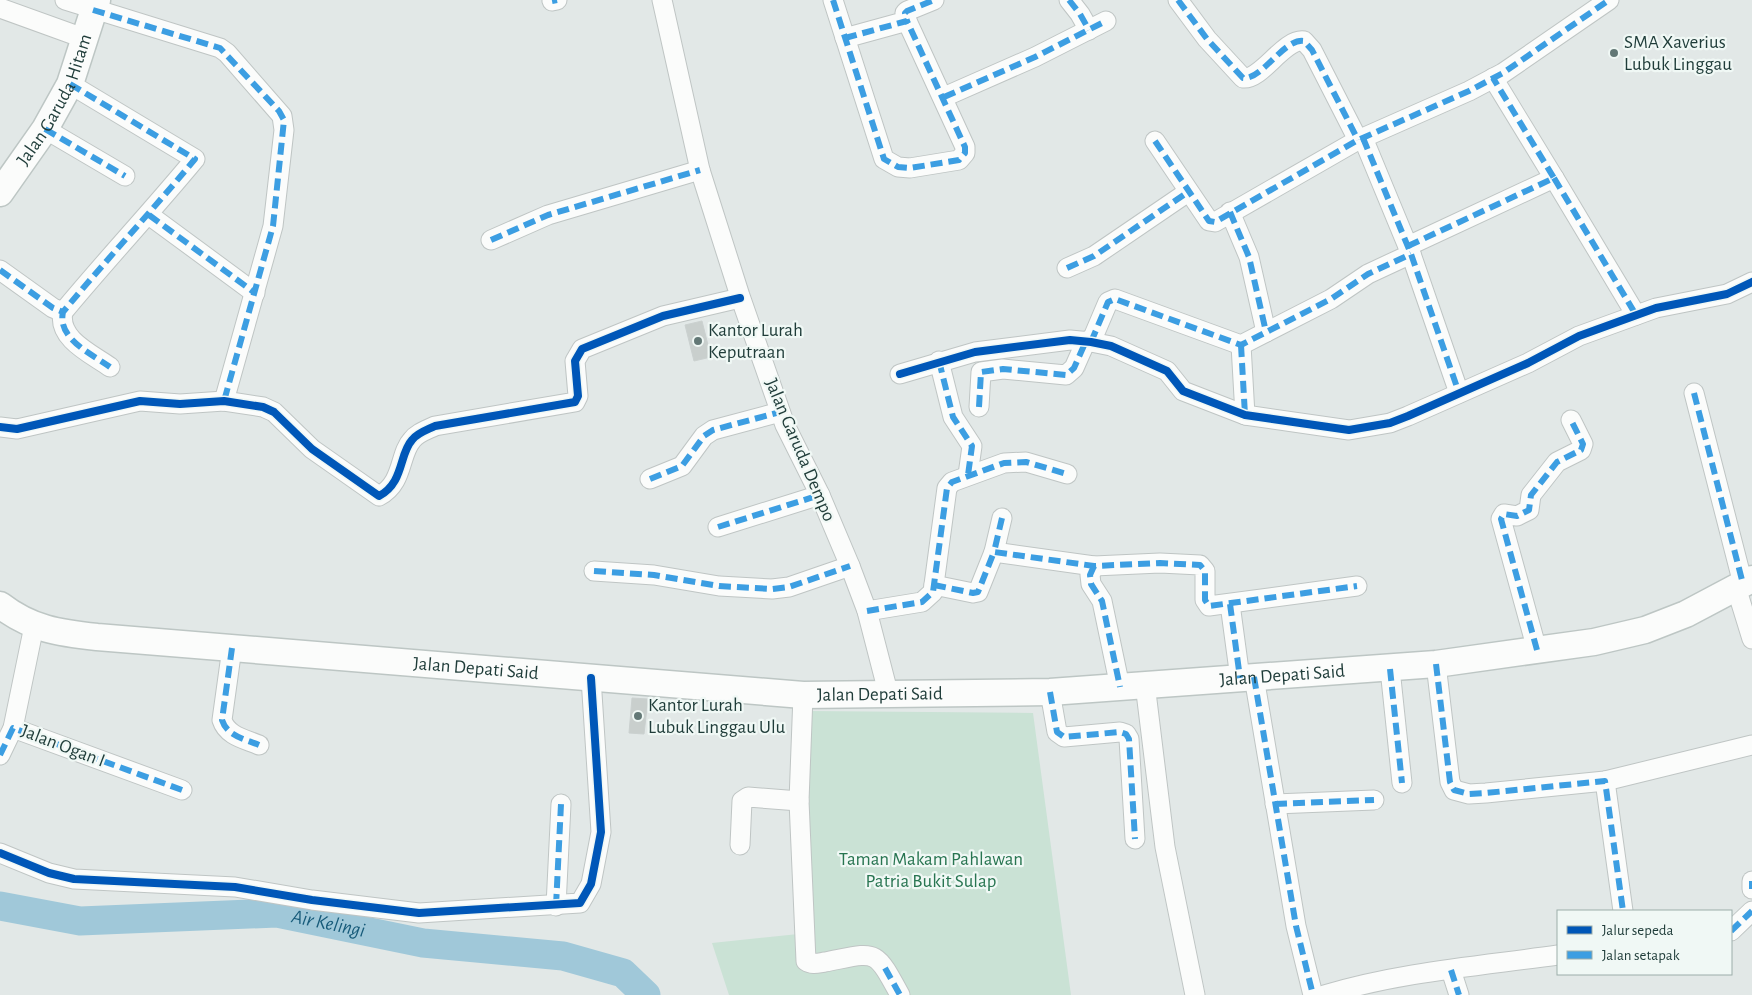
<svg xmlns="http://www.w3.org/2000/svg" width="1752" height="995" viewBox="0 0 1752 995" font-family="'Alegreya Sans',sans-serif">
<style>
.green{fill:#cae2d5}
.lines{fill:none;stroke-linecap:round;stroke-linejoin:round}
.river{stroke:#a0c8d9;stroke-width:29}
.building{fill:#c9cfcd;stroke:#cbd1d0}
.minor-casing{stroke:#bfc5c4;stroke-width:21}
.secondary-casing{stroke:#bdc6c4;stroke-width:29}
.minor{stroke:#fbfcfb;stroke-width:19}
.secondary{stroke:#fbfcfb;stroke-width:26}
.quiet{stroke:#3c9ee2;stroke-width:6;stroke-dasharray:12 6;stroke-linecap:butt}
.cycleway-casing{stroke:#f0f8f5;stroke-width:11}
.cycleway{stroke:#0057b8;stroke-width:8}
.poi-dot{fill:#637876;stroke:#f0f8f5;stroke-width:2}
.labels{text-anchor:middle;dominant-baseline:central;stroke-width:4.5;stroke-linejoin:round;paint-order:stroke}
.poi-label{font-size:19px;fill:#1f3c39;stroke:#f0f8f5;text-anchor:start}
.street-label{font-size:19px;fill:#1f3c39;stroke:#f0f8f5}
.park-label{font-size:19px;fill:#287551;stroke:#f0f8f5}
.water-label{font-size:20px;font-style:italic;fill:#175b7a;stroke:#f0f8f5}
</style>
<rect width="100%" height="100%" fill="#e2e8e7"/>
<path class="green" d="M808 711 1033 713 1071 995H729L712 943 808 933Z"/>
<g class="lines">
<path class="river" id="s1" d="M0 906 80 921 277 913 423 943 563 956 623 973 646 995"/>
</g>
<g class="building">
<path d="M702 321 711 357 694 361 685 325Z"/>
<path d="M632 698 648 699 644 734 629 733Z"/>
</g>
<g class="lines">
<defs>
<g id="minor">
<path d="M65 0 220 48 227 53 282 116 284 130 273 226 224 401"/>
<path d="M662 0 700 170 740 296 785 425 820 495 850 566 867 611 889 696"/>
<path d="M833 0 884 159 898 167 910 168 959 160 965 153V147L907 21"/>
<path d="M1069 0 1080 14 1089 30"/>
<path d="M1178 0 1207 39 1243 78C1262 80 1284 38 1304 41L1312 50 1358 140"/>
<path d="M552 1 557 0"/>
<path d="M0 8 86 39"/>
<path d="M845 38 907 21 905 13 907 11 934 0"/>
<path d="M70 84 195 159C152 211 106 260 63 312 57 339 92 354 110 367"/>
<path d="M944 97 1035 57 1106 21"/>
<path d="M45 129 125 176"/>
<path d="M1363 138 1411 254 1459 393"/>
<path d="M1155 141 1209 221 1215 222 1358 140 1469 91 1503 73 1609 0"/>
<path d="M1554 178 1636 315"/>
<path d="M1230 212 1249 257 1266 332"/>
<path d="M149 215 255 293"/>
<path d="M491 240 548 215 700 170"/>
<path d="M1408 246 1554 178 1493 78"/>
<path d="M1067 268 1094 256 1188 192"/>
<path d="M0 270 53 308 63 312"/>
<path d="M1091 342 1108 302 1115 299 1241 345 1331 299 1368 274 1411 254"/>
<path d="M1241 345 1245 415"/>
<path d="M939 361 953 417 972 446 968 475"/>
<path d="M900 374 975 352 1070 340 1091 342 1111 346 1167 371 1183 391 1245 415 1349 430 1390 423 1408 416 1528 363 1579 336 1656 308 1727 294 1752 282"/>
<path d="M1694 393 1743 584"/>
<path d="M979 407 981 372 1003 369 1066 375 1074 368 1086 341"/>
<path d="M0 427 17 429 140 401 180 404 224 401 263 407 274 412 312 449 379 496C404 483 399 454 412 440 417 433 427 430 435 426L575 402 578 396 575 361 582 349 663 316 740 298"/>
<path d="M650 479 682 466 704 436 713 430 780 412"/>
<path d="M1002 518 994 552 1094 566 1160 563 1200 565 1205 571V600L1209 606 1357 586"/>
<path d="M718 527 820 495"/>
<path d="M1094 566 1090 575 1091 584 1102 601 1120 687"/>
<path d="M594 571 654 575 719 586 772 589 789 587 850 566"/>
<path d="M934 585 973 593 978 592 994 552"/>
<path d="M1736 587 1752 639"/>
<path d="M1230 604 1240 678"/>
<path d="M867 611 922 602 933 592 947 488 952 482 1004 463 1026 462 1067 474"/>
<path d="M232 648 222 720C227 736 245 739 259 745"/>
<path d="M1537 650 1501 519 1504 514 1517 516 1529 510 1531 495 1557 462 1581 450 1583 444 1571 420"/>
<path d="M1436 664 1450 782 1454 790 1469 794 1486 793 1605 781 1752 745"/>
<path d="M1390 669 1402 783"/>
<path d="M1254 677 1296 926 1313 995"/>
<path d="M1145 684 1165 847 1195 995"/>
<path d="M1050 692 1057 732 1064 737 1120 732 1126 734 1129 739 1135 839"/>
<path d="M803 695 799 801 806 961C812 965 818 963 825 962 877 952 874 947 900 995"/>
<path d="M13 728 182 790"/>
<path d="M0 755 13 728 34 626"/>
<path d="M1605 781 1623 911"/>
<path d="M1275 804 1374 800"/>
<path d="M740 845 742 801 748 797 799 801"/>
<path d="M0 853 49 873 74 879 235 887 312 900 419 913 580 903 591 884 601 832 591 678"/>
<path d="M1752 881V889"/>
<path d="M556 906 561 804"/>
<path d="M1731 931 1752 911"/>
<path d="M1451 970 1459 995"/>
<path d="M1324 995C1400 972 1480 966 1558 955"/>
</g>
<g id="secondary">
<path id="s2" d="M0 193 45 129 70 84 97 0"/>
<path id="s3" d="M0 605C31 629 59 633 97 637L803 695 1050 692 1436 664 1594 642 1645 630 1686 614 1752 579"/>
</g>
</defs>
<use href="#minor" class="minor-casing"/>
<use href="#secondary" class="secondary-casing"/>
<use href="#minor" class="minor"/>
<use href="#secondary" class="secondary"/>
<g class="quiet">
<path d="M833 0 884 159 898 167 910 168 959 160 965 153V147L907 21"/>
<path d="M1069 0 1080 14 1089 30"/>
<path d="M1178 0 1207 39 1243 78C1262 80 1284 38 1304 41L1312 50 1358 140"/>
<path d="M552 1 557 0"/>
<path d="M93 10 220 48 279 111 284 120 273 226 224 401"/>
<path d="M845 38 907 21 905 13 907 11 934 0"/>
<path d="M70 84 195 159C152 211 106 260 63 312 57 339 92 354 110 367"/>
<path d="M944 97 1035 57 1106 21"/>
<path d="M45 129 125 176"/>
<path d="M1363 138 1411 254 1459 393 1455 395"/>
<path d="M1155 141 1209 221 1215 222 1358 140 1469 91 1503 73 1609 0"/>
<path d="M1554 178 1636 315"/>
<path d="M1230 212 1249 257 1266 332"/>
<path d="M149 215 255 293"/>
<path d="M491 240 548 215 700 170"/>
<path d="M1408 246 1554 178 1493 78"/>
<path d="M1067 268 1094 256 1188 192"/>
<path d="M0 270 53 308 63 312"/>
<path d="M1091 342 1108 302 1115 299 1241 345 1331 299 1368 274 1411 254"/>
<path d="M1241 345 1245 415"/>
<path d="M939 361 953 417 972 446 968 475"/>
<path d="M1694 393 1743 584"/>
<path d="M979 407 981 372 1003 369 1066 375 1074 368 1086 341"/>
<path d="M650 479 682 466 704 436 713 430 780 412"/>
<path d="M1002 518 994 552 1094 566 1160 563 1200 565 1205 571V600L1209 606 1357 586"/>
<path d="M718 527 820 495"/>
<path d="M1094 566 1090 575 1091 584 1102 601 1120 687"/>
<path d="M594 571 654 575 719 586 772 589 789 587 850 566"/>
<path d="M934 585 973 593 978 592 994 552"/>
<path d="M1230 604 1240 678"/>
<path d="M867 611 922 602 933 592 947 488 952 482 1004 463 1026 462 1067 474"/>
<path d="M232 648 222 720C227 736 245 739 259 745"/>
<path d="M1537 650 1501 519 1504 514 1517 516 1529 510 1531 495 1557 462 1581 450 1583 444 1571 420"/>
<path d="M1436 664 1450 782 1454 790 1469 794 1486 793 1605 781 1623 911"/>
<path d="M1390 669 1402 783"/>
<path d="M1254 677 1296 926 1313 995"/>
<path d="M1050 692 1057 732 1064 737 1120 732 1126 734 1129 739 1135 839"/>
<path d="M0 755 13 728 182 790"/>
<path d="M1275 804 1374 800"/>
<path d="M1752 881V889"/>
<path d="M556 906 561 804"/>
<path d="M1731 931 1752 911"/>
<path d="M885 968 900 995"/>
<path d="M1451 970 1459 995"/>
</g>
<defs>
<g id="cycleway">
<path d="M900 374 975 352 1070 340 1091 342 1111 346 1167 371 1183 391 1245 415 1349 430 1390 423 1408 416 1528 363 1579 336 1656 308 1727 294 1752 282"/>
<path d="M0 427 17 429 140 401 180 404 224 401 263 407 274 412 312 449 379 496C404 483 399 454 412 440 417 433 427 430 435 426L575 402 578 396 575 361 582 349 663 316 740 298"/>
<path d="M0 853 49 873 74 879 235 887 312 900 419 913 580 903 591 884 601 832 591 678"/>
</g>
</defs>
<use href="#cycleway" class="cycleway-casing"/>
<use href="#cycleway" class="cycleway"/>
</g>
<g class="poi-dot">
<circle cx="1614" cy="53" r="5"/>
<circle cx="698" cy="341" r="5"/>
<circle cx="638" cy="716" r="5"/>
</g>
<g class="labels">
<g class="poi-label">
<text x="1624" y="42">SMA Xaverius<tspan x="1624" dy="22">Lubuk Linggau</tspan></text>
<text x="708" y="330">Kantor Lurah<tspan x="708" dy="22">Keputraan</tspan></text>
<text x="648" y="705">Kantor Lurah<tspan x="648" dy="22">Lubuk Linggau Ulu</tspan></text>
</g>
<g class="street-label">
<text stroke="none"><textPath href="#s2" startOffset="109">Jalan Garuda Hitam</textPath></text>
<text transform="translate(800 450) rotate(67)">Jalan Garuda Dempo</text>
<text stroke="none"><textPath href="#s3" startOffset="484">Jalan Depati Said</textPath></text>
<text stroke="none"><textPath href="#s3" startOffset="1292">Jalan Depati Said</textPath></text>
<text stroke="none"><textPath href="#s3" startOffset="889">Jalan Depati Said</textPath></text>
<text transform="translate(63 746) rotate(21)">Jalan Ogan I</text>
</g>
<g class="park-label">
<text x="931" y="859">Taman Makam Pahlawan<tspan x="931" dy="22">Patria Bukit Sulap</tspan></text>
</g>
<g class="water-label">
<text stroke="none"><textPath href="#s1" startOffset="331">Air Kelingi</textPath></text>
</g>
</g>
<rect x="1557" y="910" width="175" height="65" fill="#f0f8f5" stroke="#9cadaa"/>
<rect x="1567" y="926" width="25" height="8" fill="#0057b8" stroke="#9cadaa"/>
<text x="1602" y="935" font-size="15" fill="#1f3c39">Jalur sepeda</text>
<rect x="1567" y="951" width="25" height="8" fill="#3c9ee2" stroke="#9cadaa"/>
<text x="1602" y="960" font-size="15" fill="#1f3c39">Jalan setapak</text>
</svg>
